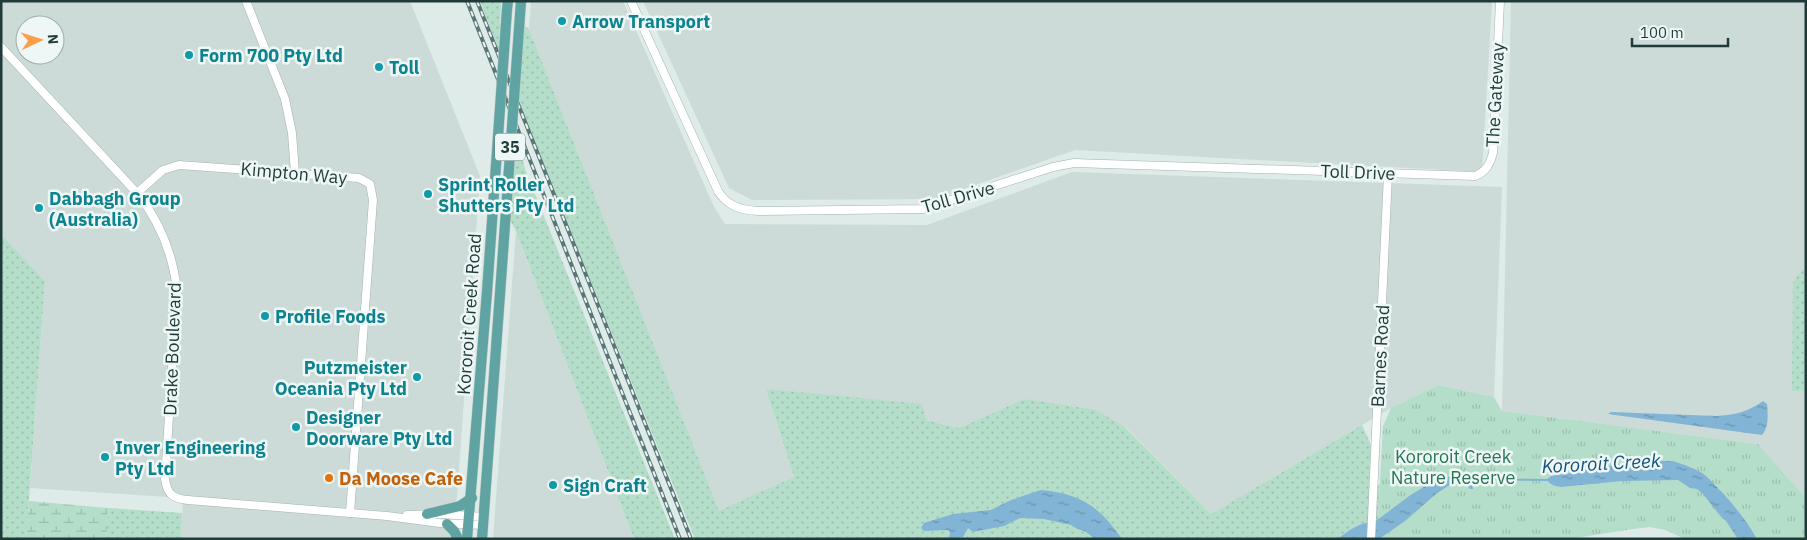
<svg xmlns="http://www.w3.org/2000/svg" width="1807" height="540" viewBox="0 0 1807 540" font-family="'IBM Plex Sans',sans-serif">
<style>
.built{fill:#ccdbd7;fill-rule:evenodd}
.grass{fill:url(#grass-dots)}
.wetland{fill:url(#wetland-marsh)}
.park{fill:url(#park-tufts)}
.water{fill:url(#water-ripples)}
.lines{fill:none;stroke-linecap:round;stroke-linejoin:round}
.stream{stroke:#81b4d5;stroke-width:2}
.minor-casing{stroke:#a1b3b0;stroke-width:9}
.major-casing{stroke:#c0c8c8;stroke-width:11}
.minor{stroke:#fff;stroke-width:8}
.major{stroke:#5fa4a2;stroke-width:10}
.rail-casing{stroke:#587776;stroke-width:4}
.rail{stroke:#eef7f5;stroke-width:2;stroke-dasharray:5.5;stroke-linecap:butt}
.major-bridge-casing{stroke:#c0c8c8;stroke-width:11;stroke-linecap:butt}
.major-bridge{stroke:#5fa4a2;stroke-width:10}
.culture-dot{fill:#0f9aa8;stroke:#eef7f5;stroke-width:2}
.food-dot{fill:#e8710a;stroke:#eef7f5;stroke-width:2}
.labels{text-anchor:middle;dominant-baseline:central;stroke-width:5;stroke-linejoin:round;paint-order:stroke}
.shield{fill:#eef7f5;stroke:#5c7372;stroke-width:1}
.shield-label{font-size:16px;font-weight:bold;fill:#1e3b3a}
.culture-label{font-size:18px;font-weight:bold;fill:#0d838f;stroke:#eef7f5;text-anchor:start}
.street-label{font-size:18px;fill:#1e3b3a;stroke:#eef7f5}
.park-label{font-size:18px;fill:#267557;stroke:#eef7f5}
.food-label{font-size:18px;font-weight:bold;fill:#c56008;stroke:#eef7f5;text-anchor:start}
.water-label{font-size:19px;font-style:italic;fill:#15527b;stroke:#eef7f5}
</style>
<defs>
<pattern id="grass-dots" width="8" height="8" patternUnits="userSpaceOnUse" patternTransform="scale(1.25)"><rect width="8" height="8" fill="#b4dec9"/><path d="M2 2h.1M6 6h.1" fill="none" stroke="#9abfad" stroke-width="1.8" stroke-linecap="round"/></pattern>
<pattern id="wetland-marsh" width="20" height="14" patternUnits="userSpaceOnUse" patternTransform="scale(1.25)"><rect width="20" height="14" fill="#b4dec9"/><path d="M1 5h8M5 5V1M11 12h8M15 12V8" fill="none" stroke="#9abfad"/></pattern>
<pattern id="park-tufts" width="24" height="20" patternUnits="userSpaceOnUse" patternTransform="scale(1.25)"><rect width="24" height="20" fill="#b4dec9"/><path d="M3 7l-1-3M5 7V3M7 7l1-3M15 17l-1-3M17 17v-4M19 17l1-3" fill="none" stroke="#9abfad"/></pattern>
<pattern id="water-ripples" width="26" height="14" patternUnits="userSpaceOnUse" patternTransform="scale(1.25)"><rect width="26" height="14" fill="#81b4d5"/><path d="M2 4q2-2 4 0t4 0M15 11q2-2 4 0t4 0" fill="none" stroke="#6994ae"/></pattern>
</defs>
<rect width="100%" height="100%" fill="#deebe8"/>
<g class="built">
<path d="M1 1H410L480 176 454 539H181L183 498 30 488 45 281 1 234ZM25 25H55V55H25Z"/>
<path d="M531 1H623L714 207 725 224 927 225 1072 172 1502 187 1494 397 1438 385 1391 408 1211 514 1127 428 1024 399 959 428 926 420 766 389 794 477 719 512 529 29Z"/>
<path d="M643 1H1492L1482 172 1075 150 935 199 752 200 729 188Z"/>
<path d="M1511 1H1806V498L1758 444 1502 411Z"/>
<path d="M516 231 634 539H493Z"/>
</g>
<g class="grass">
<path d="M480 1H501L499 51Z"/>
<path d="M522 24 529 29 719 511 794 477 766 389 922 404 926 420 959 428 1024 399 1096 410 1126 428 1211 514 1362 425 1371 445 1369 489 1380 484 1377 539H695L517 99Z"/>
<path d="M514 142 518 145 526 172 675 539H634L516 231 509 218Z"/>
<path d="M1 234 45 281 26 539H1Z"/>
<path d="M1802 270 1806 271V391H1792L1793 282Z"/>
<path d="M108 508 182 513 181 539H106Z"/>
</g>
<path class="wetland" d="M29 501 108 508 106 539H26Z"/>
<path class="park" d="M1438 385 1494 397 1502 411 1758 444 1806 498V539H1685L1665 530 1650 527 1633 529 1569 539H1377L1383 426 1391 408Z"/>
<g class="water">
<path d="M1763 401 1767 404C1768 414 1769 427 1762 435L1608 414 1611 412 1716 416C1735 415 1748 412 1763 401Z"/>
<path d="M1673 461C1682 464 1694 468 1702 473 1710 478 1715 486 1722 492 1735 507 1747 521 1757 539H1738L1726 521 1722 518 1703 494 1697 489 1690 488 1678 480 1622 481 1561 487C1556 486 1549 485 1547 479 1552 474 1562 475 1569 473 1604 466 1638 460 1673 461Z"/>
<path d="M1465 474 1471 478V482L1473 489H1470L1466 483 1456 482 1451 484 1436 494 1405 521 1382 537 1377 539H1337C1349 531 1359 522 1374 522 1402 503 1428 476 1465 474Z"/>
<path d="M1041 490C1081 494 1099 506 1122 539H1094C1084 528 1081 532 1071 525L1044 519 1020 518 1004 526 973 532 968 528 963 537 949 539 950 532 948 530 924 531 921 528 924 523 953 514 991 510 1011 500Z"/>
</g>
<g class="lines">
<path class="stream" d="M1469 479 1549 480"/>
<defs>
<g id="minor">
<path d="M246 1 285 99 292 133 295 173"/>
<path d="M631 1 718 191C727 206 741 210 758 211L923 209 1053 167 1074 163 1475 176C1486 172 1490 164 1493 153L1500 1"/>
<path d="M1 47 137 193C161 223 173 254 177 291L165 479C167 494 173 499 188 500L387 516 440 523 483 525"/>
<path d="M137 193 163 170 179 165 359 178 370 184 373 200 350 513"/>
<path d="M407 515 441 514 484 517"/>
<path d="M1371 539 1388 174"/>
</g>
<g id="major">
<path d="M507 9 508 1"/>
<path d="M427 514 460 506 472 498"/>
<path d="M447 524 454 531 458 539"/>
<path d="M467 539 487 292"/>
<path d="M482 539 500 294"/>
</g>
</defs>
<use href="#minor" class="minor-casing"/>
<use href="#major" class="major-casing"/>
<use href="#minor" class="minor"/>
<use href="#major" class="major"/>
<defs>
<g id="rail">
<path d="M467 1 680 539"/>
<path d="M477 1 691 539"/>
</g>
</defs>
<use href="#rail" class="rail-casing"/>
<use href="#rail" class="rail"/>
<defs>
<g id="major-bridge">
<path d="M487 292 507 9"/>
<path d="M500 294 521 1"/>
</g>
</defs>
<use href="#major-bridge" class="major-bridge-casing"/>
<use href="#major-bridge" class="major-bridge"/>
</g>
<g class="culture-dot">
<circle cx="562" cy="21" r="5"/>
<circle cx="189" cy="55" r="5"/>
<circle cx="379" cy="67" r="5"/>
<circle cx="428" cy="194" r="5"/>
<circle cx="39" cy="208" r="5"/>
<circle cx="265" cy="316" r="5"/>
<circle cx="417" cy="377" r="5"/>
<circle cx="296" cy="427" r="5"/>
<circle cx="105" cy="457" r="5"/>
<circle cx="553" cy="485" r="5"/>
</g>
<circle class="food-dot" cx="329" cy="478" r="5"/>
<g class="labels">
<rect class="shield" x="495" y="133.5" width="30" height="27" rx="4"/>
<g class="shield-label">
<text x="510" y="147">35</text>
</g>
<g class="culture-label">
<text x="572" y="21">Arrow Transport</text>
<text x="199" y="55">Form 700 Pty Ltd</text>
<text x="389" y="67">Toll</text>
<text x="438" y="184">Sprint Roller<tspan x="438" dy="21">Shutters Pty Ltd</tspan></text>
<text x="49" y="198">Dabbagh Group<tspan x="49" dy="21">(Australia)</tspan></text>
<text x="275" y="316">Profile Foods</text>
<text x="407" y="367" text-anchor="end">Putzmeister<tspan x="407" dy="21">Oceania Pty Ltd</tspan></text>
<text x="306" y="417">Designer<tspan x="306" dy="21">Doorware Pty Ltd</tspan></text>
<text x="115" y="447">Inver Engineering<tspan x="115" dy="21">Pty Ltd</tspan></text>
<text x="563" y="485">Sign Craft</text>
</g>
<g class="street-label">
<text transform="translate(1495 95) rotate(-87)">The Gateway</text>
<text transform="translate(1358 172) rotate(2)">Toll Drive</text>
<text transform="translate(294 173) rotate(5)">Kimpton Way</text>
<text transform="translate(958 197) rotate(-16)">Toll Drive</text>
<text transform="translate(469 314) rotate(-86)">Kororoit Creek Road</text>
<text transform="translate(172 349) rotate(-88)">Drake Boulevard</text>
<text transform="translate(1380 356) rotate(-87)">Barnes Road</text>
</g>
<g class="park-label">
<text x="1453" y="456">Kororoit Creek<tspan x="1453" dy="21">Nature Reserve</tspan></text>
</g>
<g class="food-label">
<text x="339" y="478">Da Moose Cafe</text>
</g>
<g class="water-label">
<text transform="translate(1601 463) rotate(-3)">Kororoit Creek</text>
</g>
</g>
<rect width="1807" height="540" fill="none" stroke="#1e3b3a" stroke-width="5"/>
<g transform="translate(40 40) rotate(86)"><circle r="24" fill="#eef7f5" stroke="#9bacaa"/>
<path d="M0-4L9 19L0 12L-9 19Z" fill="#fc9f4a"/>
<text y="-8" font-size="14" font-weight="bold" text-anchor="middle" fill="#1e3b3a">N</text>
</g>
<path d="M1632 38v8h96v-8" fill="none" stroke="#1e3b3a" stroke-width="2.5"/>
<text x="1640" y="38" font-size="15" fill="#1e3b3a" stroke="#eef7f5" stroke-width="4" paint-order="stroke">100 m</text>
</svg>
